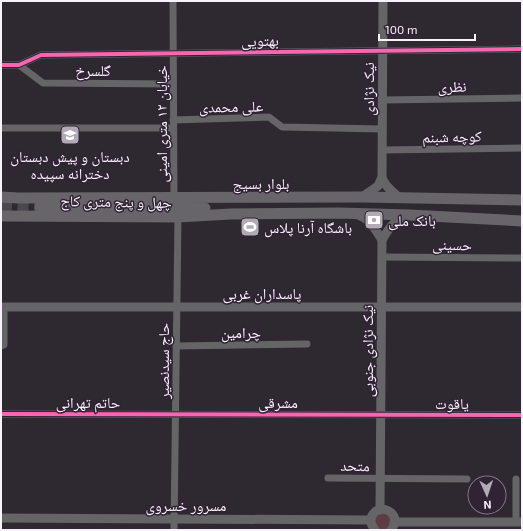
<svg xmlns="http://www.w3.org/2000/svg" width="523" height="531" viewBox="0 0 523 531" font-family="'Exo 2','Noto Naskh Arabic',sans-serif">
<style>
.green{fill:#5e3d42}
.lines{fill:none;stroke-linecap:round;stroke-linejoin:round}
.primary-tunnel{stroke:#4c464f;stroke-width:11;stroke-dasharray:11 5.5;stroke-linecap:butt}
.minor{stroke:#656467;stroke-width:7}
.tertiary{stroke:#656467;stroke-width:9}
.primary{stroke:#67646a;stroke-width:11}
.cycleway-casing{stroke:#302434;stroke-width:6}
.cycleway{stroke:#f766af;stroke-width:4}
.labels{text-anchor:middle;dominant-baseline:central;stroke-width:3;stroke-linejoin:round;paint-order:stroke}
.street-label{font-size:15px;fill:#f9f1fc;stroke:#302434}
.poi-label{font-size:15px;fill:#f9f1fc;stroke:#302434;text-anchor:start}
</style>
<rect width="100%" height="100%" fill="#2e2830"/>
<path class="green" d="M376 513 392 515 389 530H377L372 519Z"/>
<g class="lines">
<path class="primary-tunnel" d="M1 206 40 207"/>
<g class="minor">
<path d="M173 1 174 198"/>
<path d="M1 65H19L41 55 522 49"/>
<path d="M19 65 43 83 173 84"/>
<path d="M382 100 522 98"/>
<path d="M173 120 269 117 282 127 382 129"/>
<path d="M1 128H173"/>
<path d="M382 150 522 148"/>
<path d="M382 257 522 258"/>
<path d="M1 346 4 345V307"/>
<path d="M176 346 307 344"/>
<path d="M1 414 522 415"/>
<path d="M328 478 467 479"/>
<path d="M516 479V522"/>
<path d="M174 530 178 217"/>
</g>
<g class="tertiary">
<path d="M382 177C384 186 393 192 400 198"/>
<path d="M362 197 378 186 382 177 383 1"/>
<path d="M358 215C370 219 375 229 382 240"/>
<path d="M1 307H522"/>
<path d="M380 510 382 240C389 228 394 220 408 215"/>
<path d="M1 518 371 520"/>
<path d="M394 522H522"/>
<path d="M375 530C372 526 370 523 371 518 377 500 405 513 391 530"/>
</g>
<g class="primary">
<path d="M1 197 18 198 362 197 522 200"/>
<path d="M40 207 205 208"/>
<path d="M1 216 178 217 231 214 339 213 410 215 522 221"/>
</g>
<defs>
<g id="cycleway">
<path d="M1 65H19L41 55 522 49"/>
<path d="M1 414 522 415"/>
</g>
</defs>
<use href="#cycleway" class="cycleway-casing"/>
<use href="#cycleway" class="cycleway"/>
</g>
<defs>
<symbol id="school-square" viewBox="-11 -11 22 22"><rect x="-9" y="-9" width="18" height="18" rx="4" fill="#b2abb5" stroke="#302434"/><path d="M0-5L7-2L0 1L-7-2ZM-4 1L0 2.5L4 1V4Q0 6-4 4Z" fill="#fff"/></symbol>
<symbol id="bank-square" viewBox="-11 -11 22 22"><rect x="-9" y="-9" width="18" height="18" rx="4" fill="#b2abb5" stroke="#302434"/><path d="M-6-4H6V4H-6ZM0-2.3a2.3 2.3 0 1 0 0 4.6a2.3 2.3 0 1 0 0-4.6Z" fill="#fff"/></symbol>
<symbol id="stadium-square" viewBox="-11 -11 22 22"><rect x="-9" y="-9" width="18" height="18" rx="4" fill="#b2abb5" stroke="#302434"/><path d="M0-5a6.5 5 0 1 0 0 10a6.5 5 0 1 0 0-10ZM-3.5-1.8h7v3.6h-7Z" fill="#fff"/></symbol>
</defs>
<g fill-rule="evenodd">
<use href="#school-square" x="59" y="124" width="22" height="22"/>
<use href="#bank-square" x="363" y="209" width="22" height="22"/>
<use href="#stadium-square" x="239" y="216" width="22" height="22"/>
</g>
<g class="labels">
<g class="street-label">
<text transform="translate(260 40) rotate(-1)">بهتویی</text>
<text x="93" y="70">گلسرخ</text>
<text transform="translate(452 86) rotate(-1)">نظری</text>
<text transform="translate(368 89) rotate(-90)">نیک نژادی</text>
<text transform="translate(231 106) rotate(-1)">علی محمدی</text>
<text transform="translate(161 124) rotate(-90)">خیابان ۱۲ متری امینی</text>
<text transform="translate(452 136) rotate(-1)">کوچه شبنم</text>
<text x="261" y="183">بلوار بسیج</text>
<text transform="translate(116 201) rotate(1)">چهل و پنج متری کاج</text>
<text transform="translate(452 244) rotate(1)">حسینی</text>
<text x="262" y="293">پاسداران غربی</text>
<text x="241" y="332">چرامین</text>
<text transform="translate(367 351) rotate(-90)">نیک نژادی جنوبی</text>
<text transform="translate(163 361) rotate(-90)">حاج سیدنصیر</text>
<text x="88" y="402">حاتم تهرانی</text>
<text x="278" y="402">مشرقی</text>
<text x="452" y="403">یاقوت</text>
<text transform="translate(355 465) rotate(1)">متحد</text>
<text x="186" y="505">مسرور خسروی</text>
</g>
<g class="poi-label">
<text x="70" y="156" text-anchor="middle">دبستان و پیش دبستان<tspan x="70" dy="17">دخترانه سپیده</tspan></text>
<text x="388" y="220">بانک ملی</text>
<text x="264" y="227">باشگاه آرنا پلاس</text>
</g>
</g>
<rect width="523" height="531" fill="none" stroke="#f9f1fc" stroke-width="4"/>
<g transform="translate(487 495) rotate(177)"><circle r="19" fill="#302434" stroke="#807684"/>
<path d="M0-3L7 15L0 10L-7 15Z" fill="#b2abb5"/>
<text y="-6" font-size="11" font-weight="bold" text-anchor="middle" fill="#f9f1fc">N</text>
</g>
<path d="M379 34v6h96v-6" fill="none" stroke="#f9f1fc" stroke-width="2"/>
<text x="385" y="34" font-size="12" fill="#f9f1fc" stroke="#302434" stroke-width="3" paint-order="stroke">100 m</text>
</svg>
